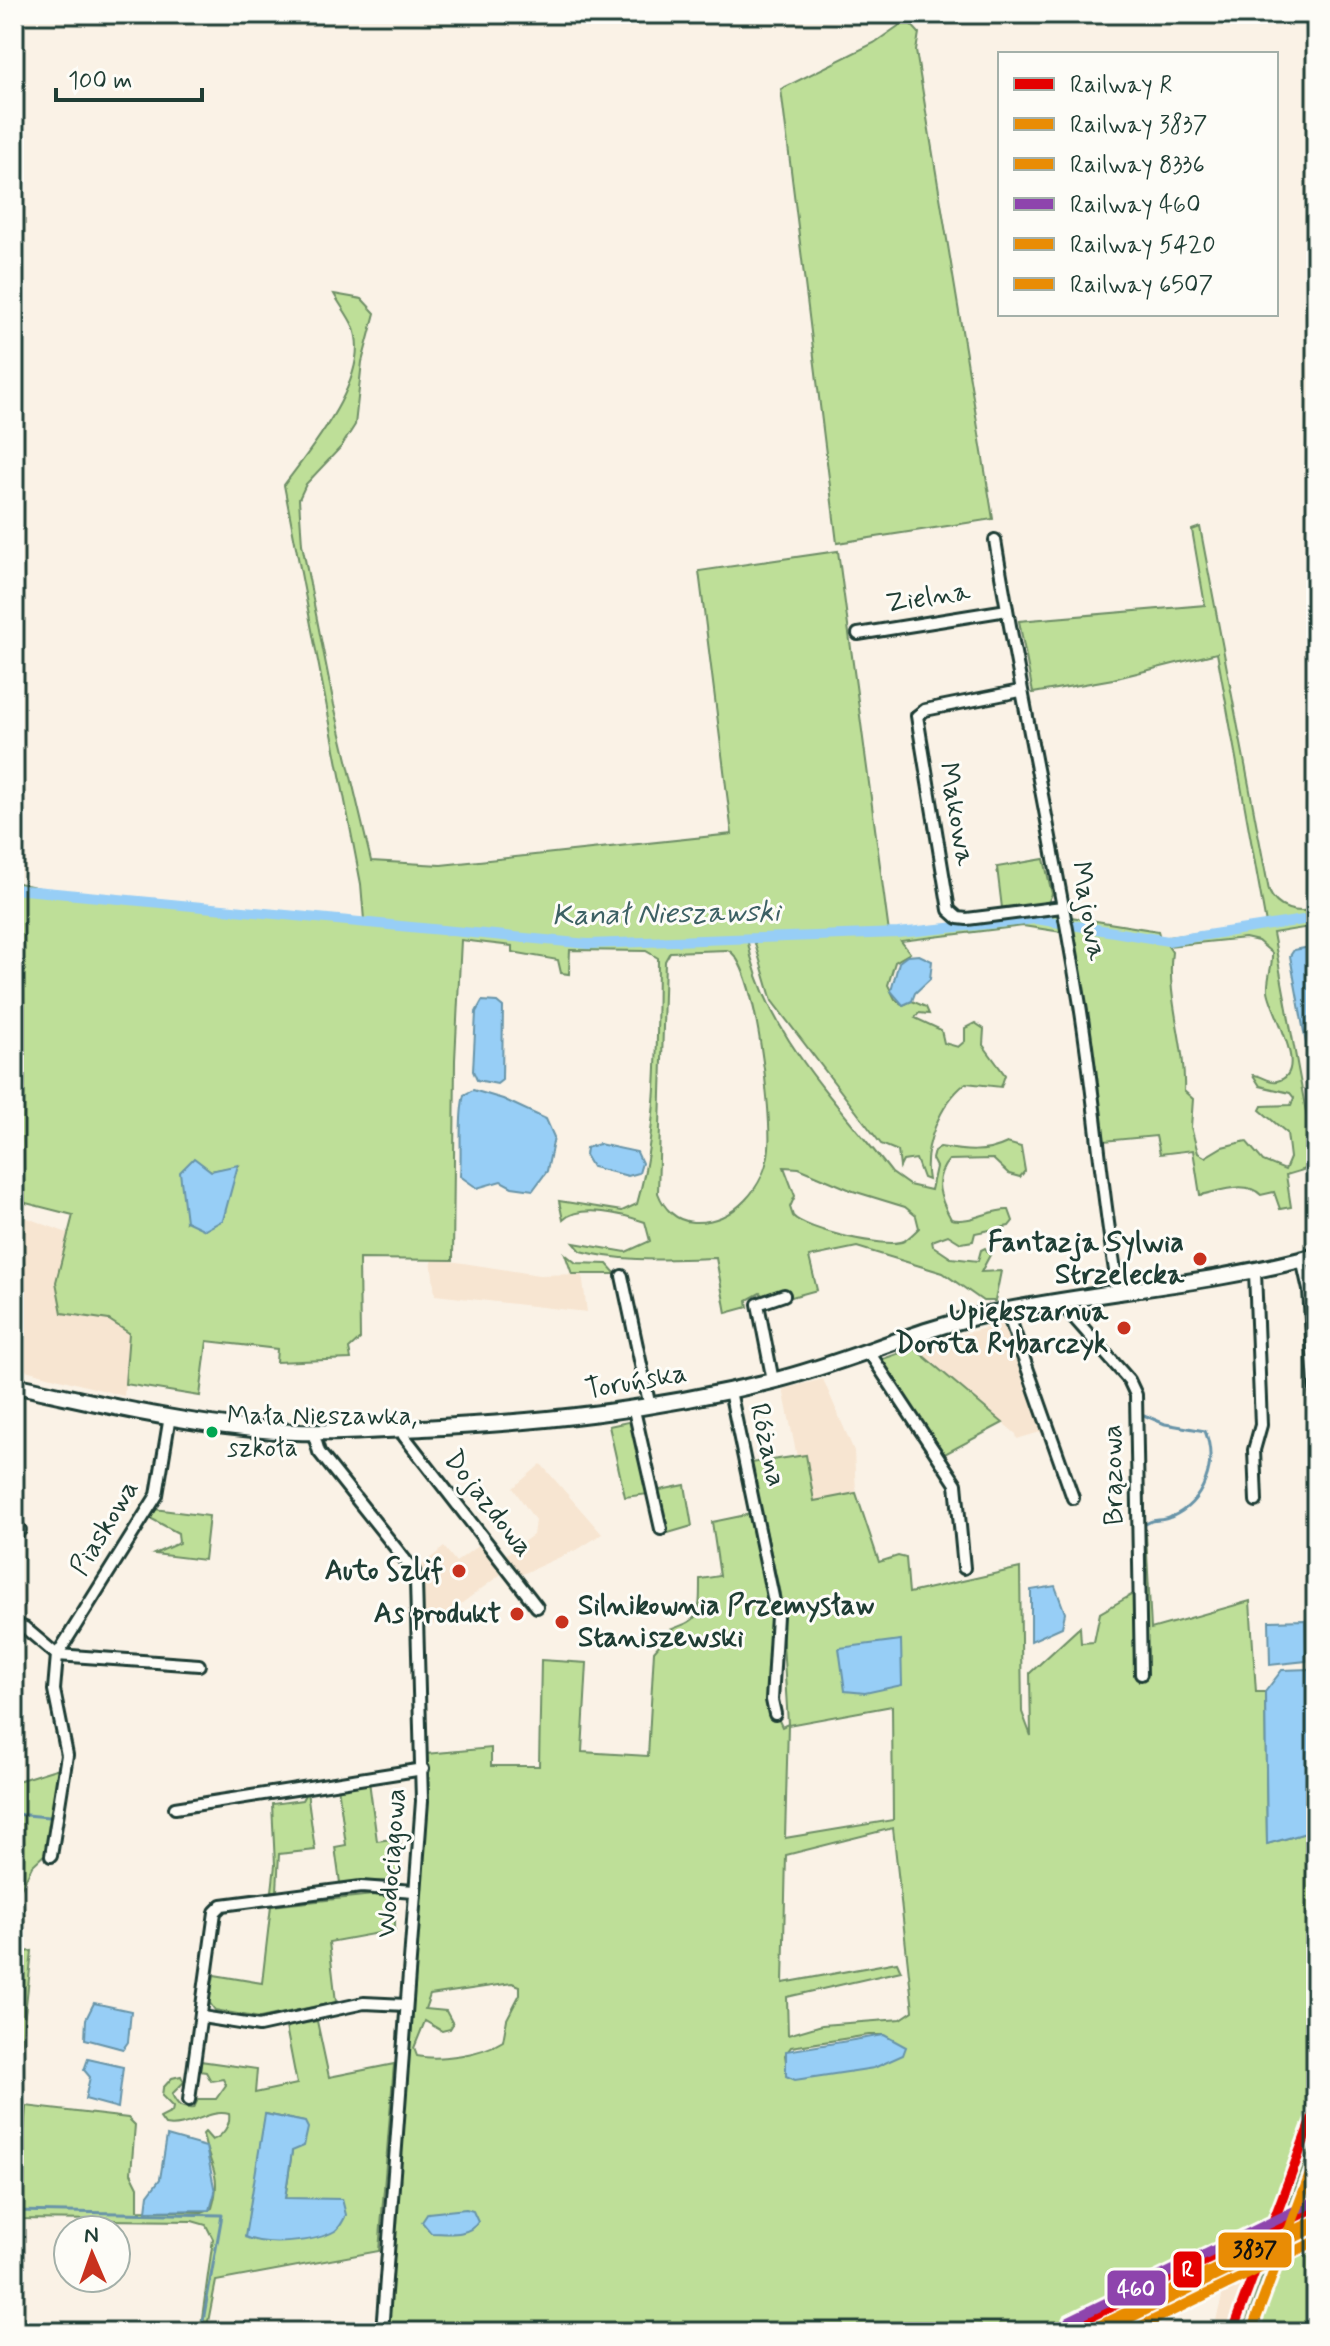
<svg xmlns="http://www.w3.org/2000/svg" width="1330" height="2346" viewBox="0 0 1330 2346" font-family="Mynerve,sans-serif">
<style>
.built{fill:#f7e5d1}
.green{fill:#bedf98;stroke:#6e8e66;stroke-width:2;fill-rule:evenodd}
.water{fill:#97cef6;stroke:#6794a8;stroke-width:2}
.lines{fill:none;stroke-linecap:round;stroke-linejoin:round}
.stream{stroke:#6794a8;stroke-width:3}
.canal{stroke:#97cef6;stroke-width:10}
.street-casing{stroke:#1f3d34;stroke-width:16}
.secondary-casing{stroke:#1f3d34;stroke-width:20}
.street{stroke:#fdfcf7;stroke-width:10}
.secondary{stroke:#fdfcf7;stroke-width:14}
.rail-1-casing{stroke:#fdfcf7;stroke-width:16}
.rail-2-casing{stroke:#fdfcf7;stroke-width:16}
.rail-3-casing{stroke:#fdfcf7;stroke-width:16}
.rail-4-casing{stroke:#fdfcf7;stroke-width:16}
.rail-5-casing{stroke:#fdfcf7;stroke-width:16}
.rail-6-casing{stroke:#fdfcf7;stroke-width:16}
.rail-1{stroke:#e50000;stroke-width:10}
.rail-2{stroke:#e98c05;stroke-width:10}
.rail-3{stroke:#e98c05;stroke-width:10}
.rail-4{stroke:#8e44ad;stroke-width:10}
.rail-5{stroke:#e98c05;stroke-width:10}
.rail-6{stroke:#e98c05;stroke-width:10}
.poi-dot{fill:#c8321e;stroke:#fdfcf7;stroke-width:3}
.bus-dot{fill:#00a651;stroke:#fdfcf7;stroke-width:3}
.labels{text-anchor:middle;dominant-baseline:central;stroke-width:6;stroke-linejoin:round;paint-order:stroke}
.bus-label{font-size:26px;fill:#1f3d34;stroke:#fdfcf7;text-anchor:start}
.street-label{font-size:28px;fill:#1f3d34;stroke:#fdfcf7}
.poi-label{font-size:28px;font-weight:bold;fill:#1f3d34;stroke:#fdfcf7;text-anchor:end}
.water-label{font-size:30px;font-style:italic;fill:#3d6164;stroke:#fdfcf7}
.line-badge{stroke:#fdfcf7;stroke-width:3}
.badge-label{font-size:22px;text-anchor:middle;font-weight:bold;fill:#fff}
.pale-badge-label{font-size:22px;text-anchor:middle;font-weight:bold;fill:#111}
</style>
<rect width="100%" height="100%" fill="#faf2e6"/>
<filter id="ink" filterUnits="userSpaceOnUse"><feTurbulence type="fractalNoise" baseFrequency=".0125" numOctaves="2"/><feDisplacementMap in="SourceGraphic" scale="16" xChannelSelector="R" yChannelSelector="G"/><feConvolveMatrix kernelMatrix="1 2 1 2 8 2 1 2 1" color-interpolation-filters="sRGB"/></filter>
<g filter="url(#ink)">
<g class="built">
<path d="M14 1213 70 1234 56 1282 129 1333 124 1396 14 1367Z"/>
<path d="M431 1258 539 1275 582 1274 587 1312 435 1295Z"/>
<path d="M999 1324 1007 1327 1047 1430 1017 1439 1016 1434 914 1348Z"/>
<path d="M823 1379 854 1451 856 1493 814 1502 806 1456 797 1457 783 1389Z"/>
<path d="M541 1464 602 1534 580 1548 518 1576 504 1556 533 1535 535 1520 513 1488Z"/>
<path d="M480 1544 504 1572 431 1626 423 1620 417 1569 444 1547 456 1562Z"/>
<path d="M1316 2033 1315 2332H1213L1230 2265 1184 2305 1116 2332H1038Z"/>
</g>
<g class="green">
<path d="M907 20 919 33 916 51 993 519 837 543 781 89 874 43Z"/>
<path d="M334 294 362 299 375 313 362 362 355 425 341 447 306 484 299 499 302 544 334 705 371 861 441 865 732 834 699 571 838 551 889 933 1053 912 1062 917V932L1023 926 901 941 910 953 895 962 888 985 895 999 903 1005 912 1001 926 1007 929 1014 919 1013 915 1018 941 1030 944 1043 958 1047 965 1041V1028L975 1023 984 1029 983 1045 1005 1075 1001 1087 966 1083C940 1103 922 1148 928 1180L923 1178 916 1159 903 1161 900 1167 898 1151 881 1144 772 1001 753 937 747 938C763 1031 836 1101 892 1173L909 1185 931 1190 936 1167 932 1159 934 1151 940 1147C964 1151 985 1154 1007 1143L1021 1147 1025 1171 1020 1177 1009 1174 993 1159 949 1160C932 1179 940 1199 951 1219 971 1224 989 1209 1009 1210L1013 1221 1009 1226 975 1233 973 1241 961 1243 948 1235 932 1241 933 1246 951 1258 978 1261 981 1250 985 1248 990 1255 981 1272 1001 1271 995 1301H983L943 1273 857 1247 809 1257 817 1290 788 1298V1293L765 1297 760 1293 747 1300 748 1307 726 1313 716 1258C670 1259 625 1263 581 1251L574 1243 626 1252 650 1241 645 1222C625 1215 580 1203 563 1220L559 1201 622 1211 637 1204C659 1126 657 1038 658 958L646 951 570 950 569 974 561 973 558 960 512 952V946L461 940 455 1060 453 1260 359 1259 360 1339 349 1349 351 1359 276 1362 277 1349 207 1341 200 1396 125 1384 129 1333 109 1320 62 1313 56 1282 73 1215 14 1200V882L44 889 364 920 361 884 284 485C311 449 373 375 353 326 348 315 340 305 334 294ZM727 950C756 959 772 1117 769 1148 766 1186 734 1224 693 1222 676 1221 664 1209 658 1193L665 961 670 952ZM194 1159 211 1171 238 1166 186 1221ZM784 1167 799 1168 853 1191 905 1207 916 1216 919 1228C915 1232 909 1238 904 1241 888 1249 805 1230 793 1216L790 1207 795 1196Z"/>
<path d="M1200 527 1269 891C1277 910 1297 914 1316 909V926L1273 933 1316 1166 1286 1175 1291 1207 1280 1209 1274 1192 1261 1195C1246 1180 1220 1191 1200 1195L1193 1150 1160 1154 1156 1136 1104 1141 1071 917 1158 931 1160 938 1266 924 1217 653 1113 679 1033 693 1019 621 1205 605 1192 530ZM1245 938 1258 941 1272 953C1273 966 1267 977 1268 990 1269 1009 1312 1073 1277 1081 1269 1083 1262 1075 1253 1075L1260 1086 1290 1093 1294 1098 1291 1105 1262 1106 1260 1110 1287 1133 1290 1158 1285 1170 1263 1161 1246 1141 1222 1147 1205 1157 1198 1153 1191 1127 1193 1099 1184 1091C1186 1043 1166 999 1172 952L1168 946Z"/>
<path d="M1044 859 1052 894 1048 903 1002 908 997 867Z"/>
<path d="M565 1254 576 1263 607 1264 616 1274H572Z"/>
<path d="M914 1348 1003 1423 941 1456 880 1360Z"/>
<path d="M633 1421 649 1494 625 1497 609 1426Z"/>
<path d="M806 1455 814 1501 856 1493 879 1562 898 1556 906 1558 909 1593 1020 1568 1022 1712 1031 1736 1030 1673 1080 1627 1081 1643 1094 1642 1100 1613 1133 1594 1134 1533 1146 1534 1151 1629 1250 1601 1256 1692H1265L1267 1844 1313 1831 1308 1504 1316 1505V2106L1266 2227 1050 2332H388L426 1792V1754L491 1748V1766H539L541 1660 587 1663 582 1752 648 1756 654 1651 660 1644 661 1633C700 1619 700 1621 700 1579L720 1576 712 1522 751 1514 771 1621 774 1716H777L782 1727 788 1724 780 1594 751 1463ZM892 1706 893 1820 785 1838 788 1725ZM893 1828 913 2011 901 2019 822 2025 788 2035 787 1997 901 1971 897 1962 783 1983 786 1855ZM512 1983 520 1986V1994L507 2019 503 2041C483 2054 440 2061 417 2056L414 2048 425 2021 442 2031 450 2029 453 2024 446 2011 425 2009 430 1995ZM869 2035H884L788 2076 785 2055 791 2047Z"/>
<path d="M685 1485 692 1526 665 1534 655 1491Z"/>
<path d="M154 1509 209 1516 204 1560 154 1554 179 1543 178 1533 150 1518Z"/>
<path d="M59 1768 47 1852 32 1866 17 1897C30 1914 21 1933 24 1952L32 1951 14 2113V1782Z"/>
<path d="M369 1781 377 1841 401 1838 399 1875 390 1881 340 1883 335 1847 346 1845 338 1786Z"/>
<path d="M307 1791 315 1850 279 1854 277 1891H272L275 1865 272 1804 302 1800Z"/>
<path d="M373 1895 389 1897 395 1904V1930L329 1942 336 2002 260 2018 215 2010 209 2002 214 1975 262 1983 271 1906Z"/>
<path d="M317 2021 329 2077 394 2064 379 2251 216 2281 206 2332H200L213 2239 206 2225 192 2221 14 2219V2137L23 2143 26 2106 128 2118 135 2125 131 2173 138 2187V2210L202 2212 212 2208C223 2172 208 2165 203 2134L205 2132 212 2140C222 2137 231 2125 229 2114 208 2108 188 2130 165 2125L160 2118 172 2112 173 2107 162 2096 163 2088 172 2078 181 2076 184 2082 172 2094C177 2105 181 2109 194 2108L198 2099H216L226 2085 223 2079 211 2081 206 2072 199 2071 200 2061 257 2069 255 2093 297 2084 286 2027ZM266 2114 304 2122 292 2151 285 2199H342L246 2237Z"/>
<path d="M1316 2133V2198L1287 2212Z"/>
<path d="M1316 2216V2309L1297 2332H1243L1277 2235Z"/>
</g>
<g class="water">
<path d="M1316 946V1098L1290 956 1294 950Z"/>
<path d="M919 955 932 961 930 979 915 993 912 1001 903 1005 891 991 899 962 907 956Z"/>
<path d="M482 1001 497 1002 503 1007 502 1080 497 1084 477 1080 473 1071 476 1012Z"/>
<path d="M473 1090 503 1099 546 1119 554 1137 547 1171 533 1190 512 1187 501 1181 477 1188 460 1176C462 1151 458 1117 464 1095Z"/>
<path d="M599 1144 637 1152 642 1163 639 1173 628 1176 592 1167 585 1155 586 1148Z"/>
<path d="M194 1158 211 1171 238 1165 223 1220 205 1230 186 1221 180 1172Z"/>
<path d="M1055 1586 1065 1613 1062 1627 1031 1641V1590Z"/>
<path d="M1305 1620 1306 1661 1270 1665 1269 1621Z"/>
<path d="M901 1640 902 1685 865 1693 845 1691 839 1648Z"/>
<path d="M1309 1669 1313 1831 1267 1844 1265 1692 1282 1670Z"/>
<path d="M94 2003 131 2011 128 2042 123 2049 85 2039 86 2019Z"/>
<path d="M884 2035 906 2047 903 2055 874 2068 795 2080 786 2076V2051Z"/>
<path d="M88 2059 123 2067 118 2108 85 2099 90 2077 84 2070Z"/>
<path d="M265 2114 305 2122 308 2128 304 2146 292 2151 285 2198 342 2199 346 2215C343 2221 340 2228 335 2231 316 2242 266 2247 245 2237Z"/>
<path d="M167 2136 206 2147 215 2192 210 2210 146 2211 148 2195 160 2179Z"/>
<path d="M466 2209 473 2211 478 2222C468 2237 448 2233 431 2233L422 2222 428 2213Z"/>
</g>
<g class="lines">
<g class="stream">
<path d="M1139 1413 1165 1424 1205 1431C1218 1463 1204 1503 1171 1517 1161 1522 1150 1518 1142 1527"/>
<path d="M14 1814 49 1817"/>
<path d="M14 2211 222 2215 201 2332"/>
</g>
<path class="canal" d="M14 889 588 944 898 933 1036 919 1168 941 1316 918"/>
<defs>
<g id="street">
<path d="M995 540C1020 692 1053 841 1078 993 1095 1093 1101 1195 1119 1294"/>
<path d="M858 634 1007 610"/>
<path d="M1020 691 925 710 917 716 949 910 958 918 967 919 1062 907"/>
<path d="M1302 1259 1309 1290 1316 1402"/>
<path d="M1255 1272 1261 1425 1254 1450 1256 1501"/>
<path d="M622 1276 650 1407"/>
<path d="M1061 1303 1129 1380 1136 1395 1141 1674"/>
<path d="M1007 1311 1073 1498"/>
<path d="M869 1352 956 1484 964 1568"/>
<path d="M773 1381 758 1304 784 1295"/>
<path d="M730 1391 777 1616 772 1700 775 1714"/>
<path d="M634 1410 661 1529"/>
<path d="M403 1429 404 1436 537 1607"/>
<path d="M313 1432 319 1452 414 1571 416 1581 422 1801 382 2332"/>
<path d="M14 1529 20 1530"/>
<path d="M14 1624 25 1628 57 1655"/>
<path d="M57 1655 199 1665"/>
<path d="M175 1808 423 1769"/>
<path d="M51 1856 67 1755 54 1690 57 1655 157 1495 170 1416"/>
<path d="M202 2017 259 2026 364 2003 406 2005"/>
<path d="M189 2100 215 1912 222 1905 361 1887 414 1891"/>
</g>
<path id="secondary" d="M14 1385C96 1403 180 1423 263 1430 315 1435 370 1431 423 1428 545 1422 653 1410 772 1381 846 1363 914 1330 988 1314 1097 1291 1208 1285 1316 1256"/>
</defs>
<use href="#street" class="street-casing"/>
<use href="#secondary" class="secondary-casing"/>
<use href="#street" class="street"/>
<use href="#secondary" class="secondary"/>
<defs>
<g id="rail-1">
<path d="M1059 2332 1316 2207"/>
<path d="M1232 2332 1316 2108"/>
</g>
<path id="rail-2" d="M1086 2332 1316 2220"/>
<path id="rail-3" d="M1101 2332 1316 2227"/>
<path id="rail-4" d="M1069 2321 1311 2203"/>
<path id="rail-5" d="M1129 2332 1316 2241"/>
<path id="rail-6" d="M1251 2332 1316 2158"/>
</defs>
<use href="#rail-1" class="rail-1-casing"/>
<use href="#rail-2" class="rail-2-casing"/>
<use href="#rail-3" class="rail-3-casing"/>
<use href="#rail-4" class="rail-4-casing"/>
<use href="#rail-5" class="rail-5-casing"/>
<use href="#rail-6" class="rail-6-casing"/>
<use href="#rail-1" class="rail-1"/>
<use href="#rail-2" class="rail-2"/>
<use href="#rail-3" class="rail-3"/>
<use href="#rail-4" class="rail-4"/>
<use href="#rail-5" class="rail-5"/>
<use href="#rail-6" class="rail-6"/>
</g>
</g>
<g class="poi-dot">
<circle cx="1200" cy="1259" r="8"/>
<circle cx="1124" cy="1328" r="8"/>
<circle cx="459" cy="1571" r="8"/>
<circle cx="517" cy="1614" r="8"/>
<circle cx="562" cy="1622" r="8"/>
</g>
<circle class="bus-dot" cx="212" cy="1432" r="7"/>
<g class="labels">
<g class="bus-label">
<text x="227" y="1417">Mała Nieszawka,<tspan x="227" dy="32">szkoła</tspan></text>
</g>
<g class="street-label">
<text transform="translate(928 598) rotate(-9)">Zielna</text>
<text transform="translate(956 814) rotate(80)">Makowa</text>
<text transform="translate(1088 911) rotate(80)">Majowa</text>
<text transform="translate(636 1382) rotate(-10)">Toruńska</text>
<text transform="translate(767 1445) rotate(77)">Różana</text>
<text transform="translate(1114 1475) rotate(-91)">Brązowa</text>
<text transform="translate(488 1504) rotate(52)">Dojazdowa</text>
<text transform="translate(105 1528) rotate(-59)">Piaskowa</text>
<text transform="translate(392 1863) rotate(-86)">Wodociągowa</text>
</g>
<g class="poi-label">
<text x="1184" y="1243">Fantazja Sylwia<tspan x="1184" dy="32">Strzelecka</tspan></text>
<text x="1108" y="1312">Upiększarnua<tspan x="1108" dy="32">Dorota Rybarczyk</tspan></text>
<text x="443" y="1571">Auto Szlif</text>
<text x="578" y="1606" text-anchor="start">Silnikownia Przemysław<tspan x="578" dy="32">Staniszewski</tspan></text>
<text x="501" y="1614">As produkt</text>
</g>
<g class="water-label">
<text transform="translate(666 914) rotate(-1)">Kanał Nieszawski</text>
</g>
</g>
<g class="line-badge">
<rect x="1217" y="2231" width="76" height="38" rx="8" fill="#e98c05"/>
<rect x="1172" y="2250" width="31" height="39" rx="8" fill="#e50000"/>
<rect x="1106" y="2269" width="61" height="38" rx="8" fill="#8e44ad"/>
</g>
<g class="badge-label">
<text x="1188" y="2277">R</text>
<text x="1136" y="2296">460</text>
</g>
<g class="pale-badge-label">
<text x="1255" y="2257">3837</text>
</g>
<rect width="1330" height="2346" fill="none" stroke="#fdfcf7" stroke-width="48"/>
<rect x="24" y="24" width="1282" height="2298" fill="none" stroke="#1f3d34" stroke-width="3" filter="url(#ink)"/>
<rect x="998" y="52" width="280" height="264" fill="#fdfcf7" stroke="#a4b0a9" stroke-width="2"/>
<rect x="1014" y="78" width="40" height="12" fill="#e50000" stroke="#a4b0a9" stroke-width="2"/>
<text x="1070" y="92" font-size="24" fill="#1f3d34">Railway R</text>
<rect x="1014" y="118" width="40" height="12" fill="#e98c05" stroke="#a4b0a9" stroke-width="2"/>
<text x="1070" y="132" font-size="24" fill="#1f3d34">Railway 3837</text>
<rect x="1014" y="158" width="40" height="12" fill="#e98c05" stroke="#a4b0a9" stroke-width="2"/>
<text x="1070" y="172" font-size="24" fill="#1f3d34">Railway 8336</text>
<rect x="1014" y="198" width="40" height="12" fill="#8e44ad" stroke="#a4b0a9" stroke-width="2"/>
<text x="1070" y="212" font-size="24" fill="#1f3d34">Railway 460</text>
<rect x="1014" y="238" width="40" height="12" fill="#e98c05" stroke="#a4b0a9" stroke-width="2"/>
<text x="1070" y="252" font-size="24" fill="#1f3d34">Railway 5420</text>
<rect x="1014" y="278" width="40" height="12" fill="#e98c05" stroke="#a4b0a9" stroke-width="2"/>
<text x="1070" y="292" font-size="24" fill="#1f3d34">Railway 6507</text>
<g transform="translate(92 2254) rotate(358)"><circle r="38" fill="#fdfcf7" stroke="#a4b0a9" stroke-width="2"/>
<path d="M0-6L14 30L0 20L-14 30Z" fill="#c8321e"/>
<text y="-12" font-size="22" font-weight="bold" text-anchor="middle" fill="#1f3d34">N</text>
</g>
<path d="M56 88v12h146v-12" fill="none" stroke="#1f3d34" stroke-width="4"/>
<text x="68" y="88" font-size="24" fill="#1f3d34" stroke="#fdfcf7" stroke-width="6" paint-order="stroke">100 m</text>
</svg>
